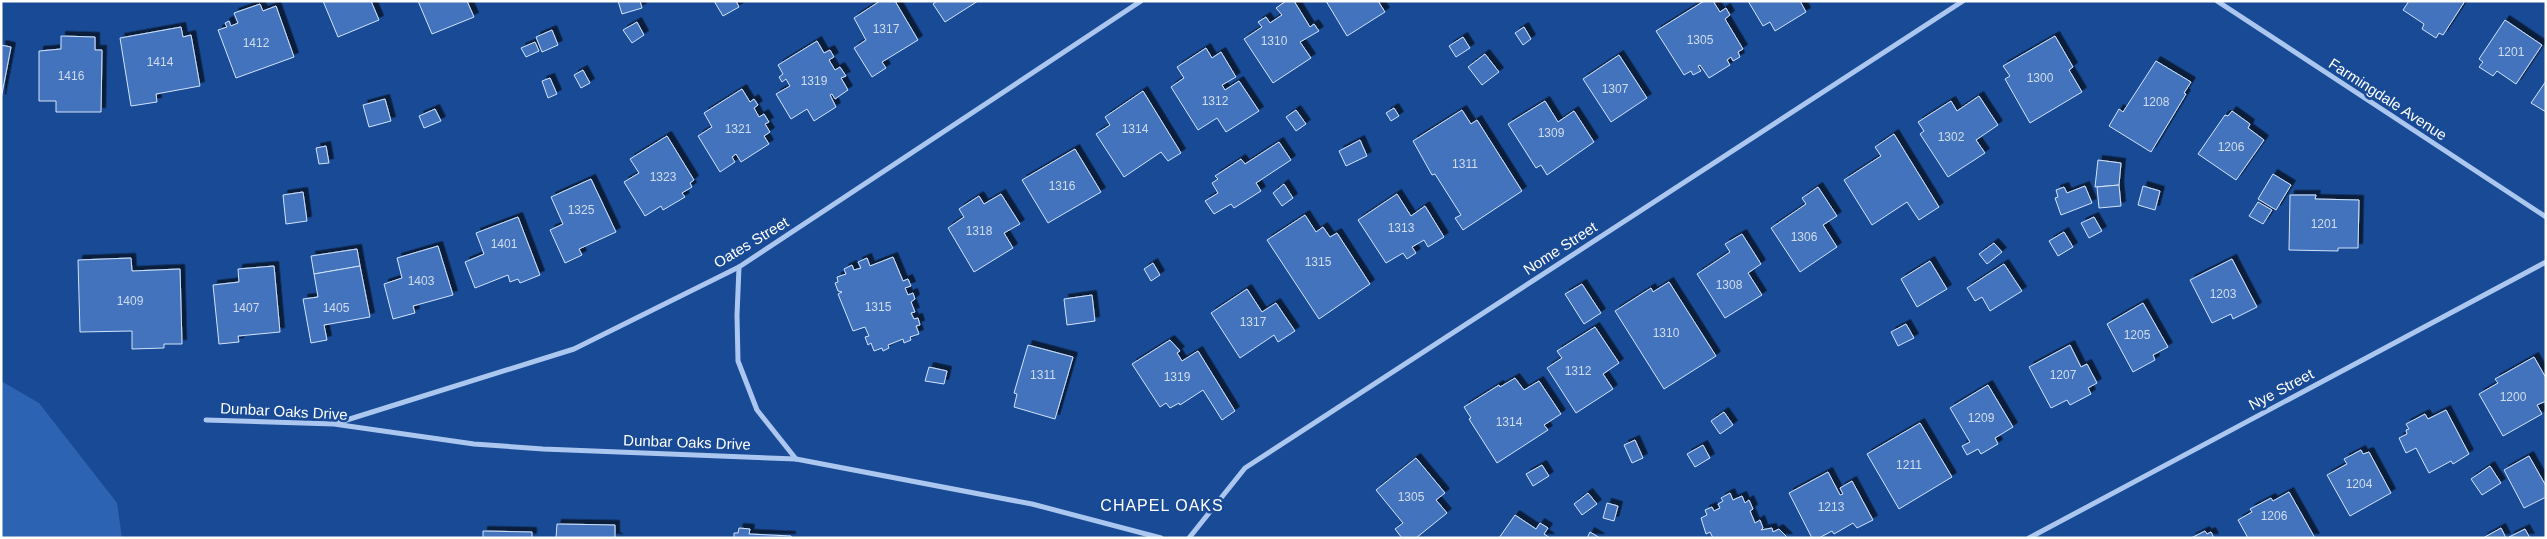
<svg xmlns="http://www.w3.org/2000/svg" width="2547" height="539" viewBox="0 0 2547 539" font-family="Arial,sans-serif">
<style>
.green{fill:#2d63b3}
.building{fill:#4273bc;stroke:#d2e3fb;filter:url(#shadow)}
.lines{fill:none;stroke-linecap:round;stroke-linejoin:round}
.street{stroke:#abc7f0;stroke-width:5}
.labels{text-anchor:middle;dominant-baseline:central;stroke-width:5;stroke-linejoin:round;paint-order:stroke}
.number-label{font-size:12px;fill:#d0dcee}
.street-label{font-size:15px;fill:#fff;stroke:#194a95}
.neighbourhood-label{font-size:16px;letter-spacing:1px;fill:#fff;stroke:#194a95}
</style>
<defs>
<filter id="shadow"><feDropShadow dx="4.5" dy="-4.5" stdDeviation="0" flood-color="#0009"/></filter>
</defs>
<rect width="100%" height="100%" fill="#194a95"/>
<path class="green" d="M1 381 39 403 117 503 122 538H1Z"/>
<g class="building">
<path d="M323 1H371L379 20 338 37Z"/>
<path d="M418 1H467L474 17 432 34Z"/>
<path d="M618 1H640L642 8 622 14Z"/>
<path d="M714 1H736L739 7 723 16Z"/>
<path d="M880 1H895L918 40 882 62 886 68 872 77 854 48 866 40 854 18Z"/>
<path d="M937 1H978L945 22 933 4Z"/>
<path d="M1286 1H1294L1310 27 1314 24 1319 31 1300 42 1311 58 1273 83 1244 39 1262 27 1258 22 1266 17 1270 23 1282 15 1276 8Z"/>
<path d="M1326 1H1378L1385 12 1347 36Z"/>
<path d="M1704 1H1713L1720 12 1726 8 1730 15 1725 19 1743 49 1738 52 1740 57 1733 61 1731 57 1727 60 1730 65 1709 78 1700 65 1698 66 1701 71 1693 75 1691 71 1684 75 1656 31Z"/>
<path d="M1748 1H1800L1806 12 1775 31 1770 22 1763 26Z"/>
<path d="M2409 1H2465L2443 35 2439 33 2436 38 2422 29 2424 24 2403 10Z"/>
<path d="M260 4 263 11 276 6 294 57 236 78 218 30 227 27 225 23 229 21 231 26 238 23 234 13Z"/>
<path d="M2505 20 2542 45 2516 84 2497 71 2493 76 2479 67 2483 62 2479 59Z"/>
<path d="M637 22 644 35 632 43 623 30Z"/>
<path d="M181 27 183 37 191 35 200 86 156 94 157 102 131 106 120 38Z"/>
<path d="M1524 27 1531 39 1523 45 1515 33Z"/>
<path d="M552 30 558 45 542 52 536 37Z"/>
<path d="M61 36 95 37V50H102L101 112H56V101H39V51L61 49Z"/>
<path d="M2055 36 2073 67 2069 70 2082 92 2030 123 2005 79 2010 76 2003 66Z"/>
<path d="M1463 37 1470 48 1456 57 1449 46Z"/>
<path d="M817 41 824 53 830 50 834 57 829 60 835 70 840 67 846 76 841 78 848 90 835 99 832 94 830 95 836 107 814 121 807 109 791 119 776 94 790 86 786 79 782 82 779 77 783 74 778 65Z"/>
<path d="M535 42 539 51 526 57 521 48Z"/>
<path d="M1 45 11 47 1 99Z"/>
<path d="M1206 48 1212 58 1221 52 1236 77 1222 85 1225 90 1239 81 1259 111 1226 132 1217 118 1198 130 1171 87 1184 78 1177 67Z"/>
<path d="M1485 54 1499 72 1482 85 1468 67Z"/>
<path d="M1619 55 1647 98 1611 122 1583 79Z"/>
<path d="M2156 61 2191 82 2184 93 2186 94 2151 152 2109 126 2119 109 2123 112Z"/>
<path d="M583 70 590 83 581 88 574 75Z"/>
<path d="M550 78 557 94 548 98 542 81Z"/>
<path d="M2546 81V112L2531 103Z"/>
<path d="M742 89 750 102 754 99 758 105 754 108 759 117 764 114 769 122 765 124 770 132 764 136 769 144 741 162 736 154 732 157 735 162 720 172 698 136 712 127 704 113Z"/>
<path d="M1143 91 1181 153 1168 161 1161 152 1124 177 1096 134 1110 125 1105 117Z"/>
<path d="M1979 96 1998 125 1976 140 1985 153 1948 177 1920 134 1924 131 1918 122 1951 101 1957 111Z"/>
<path d="M385 99 391 121 369 127 363 105Z"/>
<path d="M1545 101 1558 122 1574 111 1594 142 1547 175 1541 165 1536 168 1508 124Z"/>
<path d="M1394 108 1399 116 1391 121 1386 113Z"/>
<path d="M435 109 441 121 424 128 419 116Z"/>
<path d="M1296 110 1306 124 1296 131 1286 117Z"/>
<path d="M1462 110 1471 124 1477 120 1522 191 1463 230 1455 218 1461 215 1435 174 1432 175 1413 141Z"/>
<path d="M2232 111 2250 124 2248 128 2264 140 2236 180 2198 154 2225 115 2228 116Z"/>
<path d="M1894 134 1939 207 1919 220 1907 202 1872 225 1844 180 1881 156 1875 147Z"/>
<path d="M667 136 694 180 690 183 692 187 682 193 685 197 663 210 661 206 645 216 624 182 639 173 630 159Z"/>
<path d="M1360 140 1367 156 1346 166 1339 151Z"/>
<path d="M1279 142 1291 160 1256 183 1261 191 1234 208 1231 204 1214 214 1205 201 1218 193 1212 183 1218 179 1215 176 1241 159 1245 164Z"/>
<path d="M326 146 329 163 319 164 316 148Z"/>
<path d="M1075 149 1101 192 1048 223 1022 180Z"/>
<path d="M2098 160 2121 163 2119 185 2095 187Z"/>
<path d="M2273 174 2291 185 2276 210 2258 199Z"/>
<path d="M591 179 616 232 579 249 582 255 565 263 550 230 563 224 551 197Z"/>
<path d="M1284 184 1293 198 1282 206 1273 193Z"/>
<path d="M2119 185 2121 206 2099 208 2097 187Z"/>
<path d="M2085 186 2092 203 2061 215 2055 198 2058 197 2056 190 2064 187 2067 193Z"/>
<path d="M2143 186 2160 191 2155 210 2138 205Z"/>
<path d="M1818 187 1837 216 1823 225 1837 247 1800 272 1771 228 1806 204 1802 198Z"/>
<path d="M303 192 307 221 286 224 283 195Z"/>
<path d="M1001 194 1020 224 1004 233 1013 248 974 272 948 228 964 217 959 209 979 196 984 204Z"/>
<path d="M1397 194 1411 216 1425 206 1444 237 1428 247 1424 240 1412 247 1416 253 1407 259 1403 253 1386 263 1358 220Z"/>
<path d="M2290 195H2316L2315 199 2359 200 2358 248H2338V251L2289 250Z"/>
<path d="M2258 202 2272 210 2263 224 2249 216Z"/>
<path d="M1305 215 1316 232 1323 227 1330 237 1337 233 1370 284 1319 319 1267 240Z"/>
<path d="M518 217 540 275 520 283 518 279 510 282 508 275 475 288 465 262 484 254 476 233Z"/>
<path d="M2094 217 2102 231 2089 238 2081 223Z"/>
<path d="M2064 232 2073 247 2058 256 2049 241Z"/>
<path d="M1742 234 1761 264 1748 273 1762 295 1725 318 1697 274 1730 252 1725 244Z"/>
<path d="M1994 243 2002 252 1987 264 1979 254Z"/>
<path d="M438 246 453 295 413 306 415 313 393 319 384 284 402 278 397 258Z"/>
<path d="M357 249 360 266 314 274 311 256Z"/>
<path d="M893 257 903 281 908 279 911 286 905 288 908 295 913 293 915 299 911 302 915 312 911 313 914 319 918 318 920 325 916 326 919 334 910 337 911 340 904 343 903 339 888 345 889 348 883 351 882 348 874 351 871 343 868 345 865 337 869 336 865 327 853 331 838 294 842 292 838 291 835 283 838 282 837 277 846 274 844 269 852 265 854 270 861 268 858 262 867 258 870 266Z"/>
<path d="M131 258 132 271 180 269 182 344H164V348L132 349V331L80 332 78 260Z"/>
<path d="M2232 259 2257 307 2233 319 2231 314 2212 323 2190 280Z"/>
<path d="M1930 261 1947 289 1917 307 1901 279Z"/>
<path d="M1153 263 1160 275 1151 281 1144 269Z"/>
<path d="M2004 264 2022 291 1990 311 1982 297 1975 301 1967 288Z"/>
<path d="M274 266 280 332 238 336 239 342 219 344 213 285 239 282 238 269Z"/>
<path d="M360 266 370 317 324 325 327 340 311 343 303 299 318 297 314 274Z"/>
<path d="M1669 282 1716 356 1664 389 1615 311 1651 288 1653 292Z"/>
<path d="M1582 284 1601 313 1584 324 1565 294Z"/>
<path d="M1247 289 1262 312 1276 303 1295 331 1278 342 1274 335 1240 358 1211 313Z"/>
<path d="M1092 295 1095 321 1067 325 1064 299Z"/>
<path d="M2143 303 2168 347 2153 355 2155 360 2133 372 2107 324Z"/>
<path d="M1906 324 1914 338 1898 346 1891 332Z"/>
<path d="M1595 327 1619 363 1603 374 1613 389 1576 413 1547 368 1562 358 1557 351Z"/>
<path d="M1170 340 1180 351 1177 353 1182 361 1198 351 1235 411 1222 420 1203 390 1180 405 1179 403 1170 408 1166 403 1160 407 1132 364Z"/>
<path d="M1028 345 1073 357 1055 419 1014 407 1017 394 1014 393Z"/>
<path d="M2070 345 2081 367 2087 364 2097 383 2088 388 2091 394 2070 405 2067 400 2051 408 2029 367Z"/>
<path d="M2534 357 2546 378V401L2537 405 2542 414 2503 436 2479 394 2498 383 2495 379Z"/>
<path d="M929 367 947 371 944 384 925 381Z"/>
<path d="M1515 378 1524 390 1539 381 1561 414 1544 425 1548 430 1497 463 1469 419 1471 418 1464 407 1499 385 1500 387Z"/>
<path d="M1988 385 2013 427 1995 438 1998 444 1981 454 1978 449 1967 455 1962 446 1970 442 1950 408Z"/>
<path d="M2446 410 2469 454 2453 464 2451 461 2429 473 2416 448 2406 453 2399 438 2407 434 2406 430 2409 429 2406 424 2425 414 2428 419Z"/>
<path d="M1724 412 1733 425 1720 434 1711 421Z"/>
<path d="M1920 423 1952 477 1899 509 1867 454Z"/>
<path d="M1635 440 1643 458 1632 463 1624 445Z"/>
<path d="M1703 445 1710 458 1695 467 1687 454Z"/>
<path d="M2361 450 2363 454 2369 452 2391 493 2350 516 2327 475 2347 464 2344 459Z"/>
<path d="M2529 456 2546 486V497L2524 508 2504 470Z"/>
<path d="M1416 458 1445 493 1436 500 1447 513 1416 538H1402L1395 529 1403 523 1376 490Z"/>
<path d="M1542 465 1549 476 1533 486 1526 474Z"/>
<path d="M2490 466 2501 483 2482 495 2471 479Z"/>
<path d="M1828 472 1840 495 1843 494 1840 488 1852 481 1873 520 1857 528 1853 523 1834 534 1832 531 1819 538H1812L1789 493Z"/>
<path d="M2289 492 2315 538H2248L2238 520 2252 512 2250 509 2271 498 2273 501Z"/>
<path d="M1588 493 1597 504 1582 515 1574 504Z"/>
<path d="M1730 493 1733 500 1742 496 1745 503 1749 500 1753 509 1750 511 1755 523 1760 520 1763 528 1761 530 1772 528 1773 532 1779 529 1788 538H1713L1710 532 1706 534 1701 518 1707 515 1705 510 1712 507 1714 511 1720 508 1718 504 1723 501 1721 498Z"/>
<path d="M1607 503 1618 506 1614 521 1603 518Z"/>
<path d="M1515 515 1536 529 1540 523 1548 528 1544 534 1550 538H1499Z"/>
<path d="M557 524 615 525V537L618 538H556Z"/>
<path d="M739 528 750 529 749 534 791 536V538H734V533H738Z"/>
<path d="M2501 528 2506 538H2483Z"/>
<path d="M2525 529 2530 538 2509 537Z"/>
<path d="M483 531 532 532V538H483Z"/>
<path d="M2205 531 2207 534 2211 532 2214 538H2191Z"/>
<path d="M1590 532 1600 538H1587Z"/>
</g>
<g class="lines">
<g class="street">
<path d="M2217 1 2546 217"/>
<path d="M739 267 737 315 738 361 757 410 796 459"/>
<path d="M206 420 334 424 474 444 543 449 796 459 1032 504 1161 538"/>
<path d="M337 423 574 349 739 267 1141 1"/>
<path d="M1189 538 1245 468 1963 1"/>
<path d="M2029 538 2546 262"/>
</g>
</g>
<g class="labels">
<g class="number-label">
<text x="886" y="29">1317</text>
<text x="1700" y="40">1305</text>
<text x="1274" y="41">1310</text>
<text x="256" y="43">1412</text>
<text x="2511" y="52">1201</text>
<text x="160" y="62">1414</text>
<text x="71" y="76">1416</text>
<text x="2040" y="78">1300</text>
<text x="814" y="81">1319</text>
<text x="1615" y="89">1307</text>
<text x="1215" y="101">1312</text>
<text x="2156" y="102">1208</text>
<text x="738" y="129">1321</text>
<text x="1135" y="129">1314</text>
<text x="1551" y="133">1309</text>
<text x="1951" y="137">1302</text>
<text x="2231" y="147">1206</text>
<text x="1465" y="164">1311</text>
<text x="663" y="177">1323</text>
<text x="1062" y="186">1316</text>
<text x="581" y="210">1325</text>
<text x="2324" y="224">1201</text>
<text x="1401" y="228">1313</text>
<text x="979" y="231">1318</text>
<text x="1804" y="237">1306</text>
<text x="504" y="244">1401</text>
<text x="1318" y="262">1315</text>
<text x="421" y="281">1403</text>
<text x="1729" y="285">1308</text>
<text x="2223" y="294">1203</text>
<text x="130" y="301">1409</text>
<text x="878" y="307">1315</text>
<text x="246" y="308">1407</text>
<text x="336" y="308">1405</text>
<text x="1253" y="322">1317</text>
<text x="1666" y="333">1310</text>
<text x="2137" y="335">1205</text>
<text x="1578" y="371">1312</text>
<text x="1043" y="375">1311</text>
<text x="2063" y="375">1207</text>
<text x="1177" y="377">1319</text>
<text x="2513" y="397">1200</text>
<text x="1981" y="418">1209</text>
<text x="1509" y="422">1314</text>
<text x="1909" y="465">1211</text>
<text x="2359" y="484">1204</text>
<text x="1411" y="497">1305</text>
<text x="1831" y="507">1213</text>
<text x="2274" y="516">1206</text>
</g>
<g class="street-label">
<text transform="translate(2388 99) rotate(33)">Farmingdale Avenue</text>
<text transform="translate(751 242) rotate(-31)">Oates Street</text>
<text transform="translate(1560 248) rotate(-33)">Nome Street</text>
<text transform="translate(2281 389) rotate(-28)">Nye Street</text>
<text transform="translate(284 411) rotate(3)">Dunbar Oaks Drive</text>
<text transform="translate(687 442) rotate(2)">Dunbar Oaks Drive</text>
</g>
<g class="neighbourhood-label">
<text x="1162" y="505">CHAPEL OAKS</text>
</g>
</g>
<rect width="2547" height="539" fill="none" stroke="#ffffff" stroke-width="5"/>
</svg>
